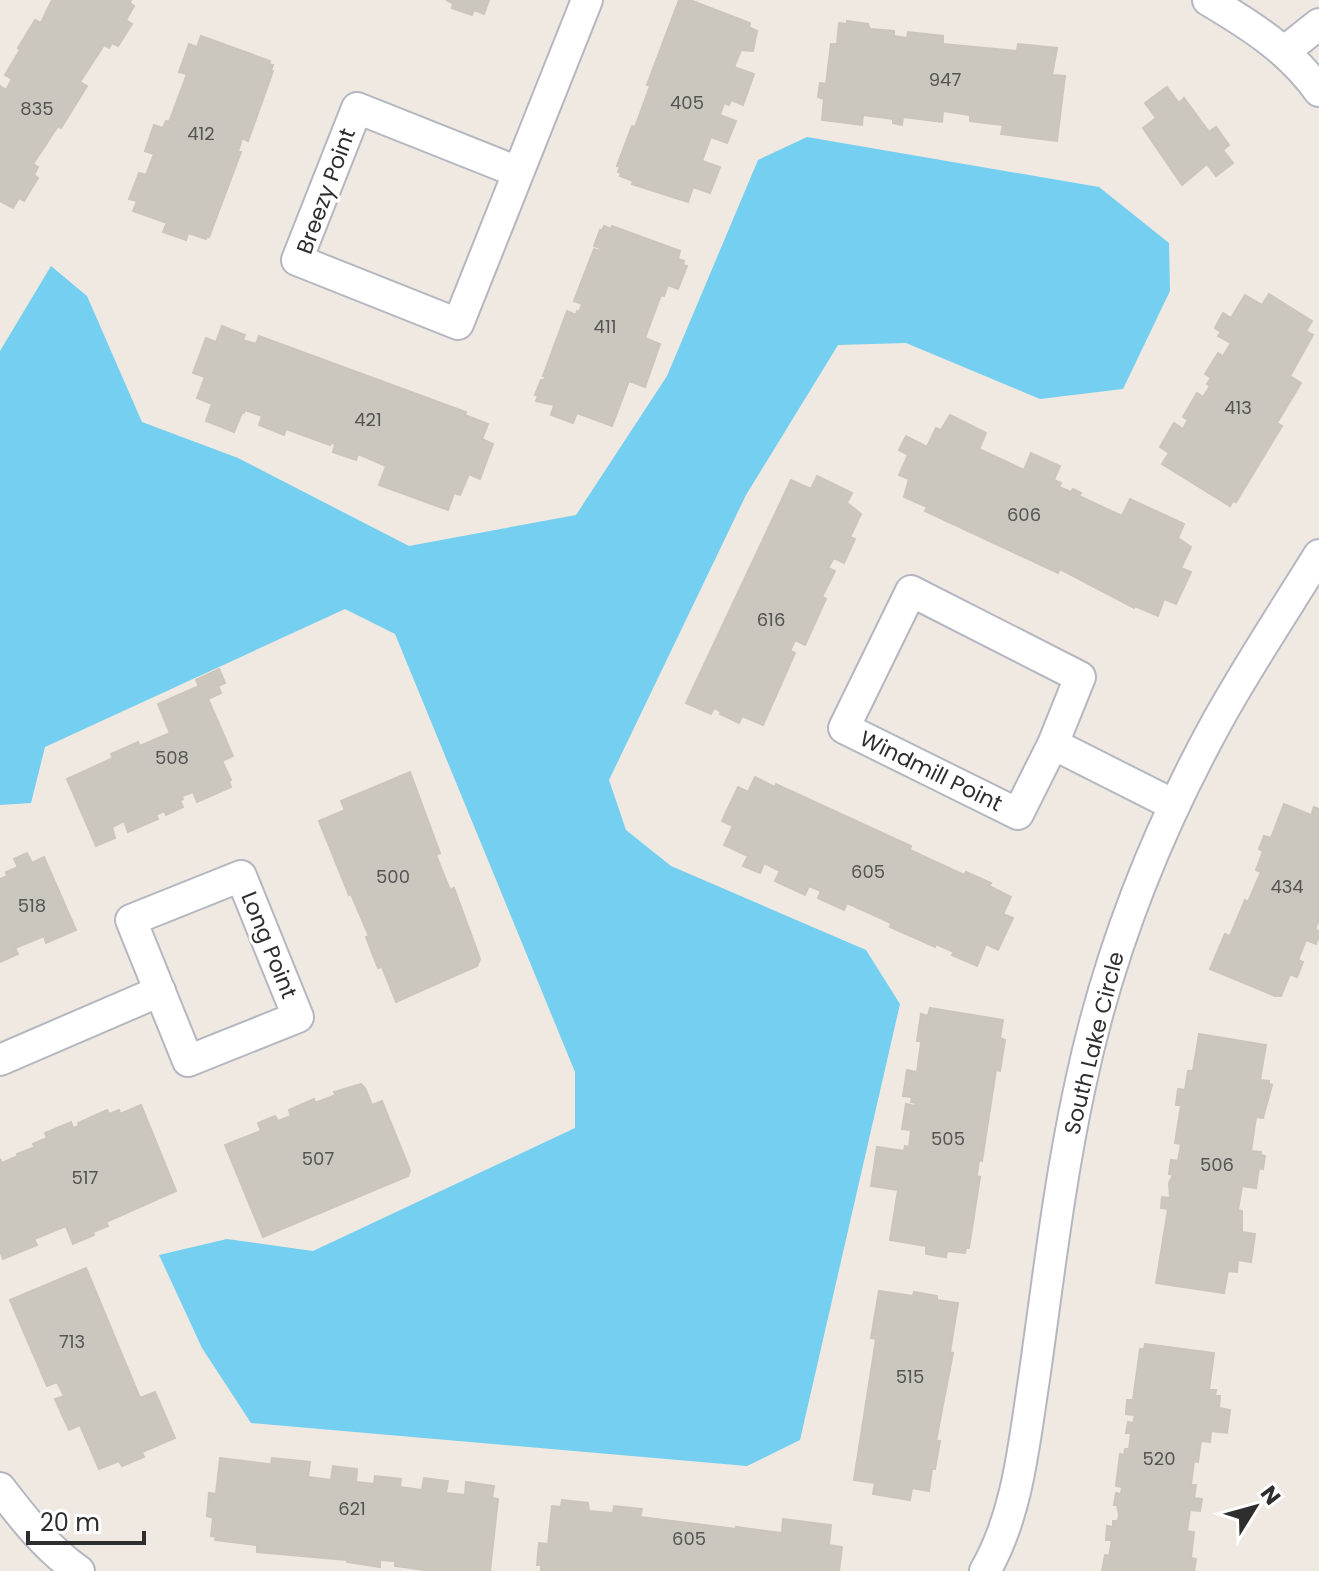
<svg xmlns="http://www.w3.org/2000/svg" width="1319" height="1571" viewBox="0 0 1319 1571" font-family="Poppins,sans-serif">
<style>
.water{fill:#75cff0}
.building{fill:#cbc7bf;stroke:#cbc5ba;stroke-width:2}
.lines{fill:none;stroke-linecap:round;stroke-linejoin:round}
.minor-casing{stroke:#b4b7c1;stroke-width:34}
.minor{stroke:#fff;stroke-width:30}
.labels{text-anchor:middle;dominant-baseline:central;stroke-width:6;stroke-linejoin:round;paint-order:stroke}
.number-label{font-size:18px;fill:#555452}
.street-label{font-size:22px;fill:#2e2e2e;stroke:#fff}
</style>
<rect width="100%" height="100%" fill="#efe9e1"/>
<path class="water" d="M807 137 1099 187 1169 243 1170 291 1123 389 1040 399 906 343 838 345 746 495 609 780 626 830 671 866 866 950 900 1004 800 1440 747 1466 251 1423 202 1348 159 1255 227 1239 313 1251 575 1128V1072L395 634 345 609 45 747 31 803 0 805V351L51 266 87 296 142 422 238 458 409 546 576 515 667 376 758 160Z"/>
<g class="building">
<path d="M52 0H131L130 3 134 6 126 20 132 24 118 46 112 43 109 48 104 45 80 82 87 86 61 128 58 126 33 164 38 167 34 175 38 178 24 201 19 198 13 208 0 201V86L6 90 12 79 5 75 20 50 18 48 35 20 41 23Z"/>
<path d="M446 0H489L484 14 474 10 472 15 452 8 453 3Z"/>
<path d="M679 0H690L750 23 749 27 757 31 753 51 741 50 734 67 754 74 743 105 731 100 729 105 724 103 720 115 736 121 727 143 711 137 702 161 720 167 710 193 693 187 688 202 632 184 633 181 620 176 621 173 618 172 620 167 617 166 632 126 635 127 650 86 647 85Z"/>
<path d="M847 21 868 24 870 29 894 31V36L907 38 908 32 943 36V44L1017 51 1018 44 1057 48 1052 75 1065 76 1057 141 1001 134 1003 125 970 121V115L943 111 942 122 903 117 902 125 893 123V119L863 115 862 125 822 120 824 99 818 97 820 83 826 84 831 44H837L839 23 847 24Z"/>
<path d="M201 36 270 61 269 64 273 65 271 70 273 71 248 141 242 138 238 152H241L209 237 207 236 206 239 188 233 186 240 163 232 167 223 133 211 137 201 129 199 139 173 146 175 154 154 145 151 154 125 163 128 166 121 169 122 187 74 179 72 189 44 197 47Z"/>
<path d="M1167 87 1179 103 1184 98 1209 132 1216 127 1229 145 1223 150 1233 163 1216 176 1207 164 1182 185 1143 128 1156 118 1145 103Z"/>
<path d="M604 226 611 229 612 226 680 251 678 259 684 261 683 265 687 266 678 289 668 285 664 296 661 295 645 338 660 344 645 387 629 381 612 426 577 413 573 423 551 415 554 405 536 401 538 396 535 395 541 380H544L545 377 543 376 567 311 576 315 577 311 579 312 582 304 574 301 594 249 599 251 600 248 594 246 600 230 602 231Z"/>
<path d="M1269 294 1312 321 1306 331 1313 335 1290 376 1301 383 1277 423 1282 426 1236 502 1233 501 1230 506 1162 464 1169 453 1160 447 1174 423 1183 429 1188 420 1183 417 1197 393 1203 397 1210 386 1207 384 1211 378 1205 374 1218 353 1223 356 1231 343 1218 336 1221 332 1215 328 1223 313 1231 318 1245 295 1262 305Z"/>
<path d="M222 326 245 335 243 340 256 344 259 336 466 412 465 415 488 424 482 439 493 444 480 479 469 474 460 495 454 493 448 510 379 485 386 466 358 454 356 460 333 452 335 444 330 443V445L286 429 284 435 259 425 262 416 245 410 244 413H242L234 432 206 421 212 404 197 398 205 377 193 373 206 338 216 342Z"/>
<path d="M950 415 986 433 979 449 1024 470 1031 453 1060 466 1054 480 1061 483 1059 487 1071 492 1073 489 1081 493 1079 496 1122 516 1130 499 1184 524 1178 538 1191 547 1181 568 1191 572 1176 604 1164 599 1158 616 1135 606 1134 608 1060 569 1058 573 925 511 927 507 904 497 909 479 899 475 908 455 899 450 906 436 927 447 936 428 941 430Z"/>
<path d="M817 476 852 493 847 503 861 514 850 537 855 539 844 563 834 558 828 568 835 571 822 597 826 599 805 645 795 640 790 651 795 653 763 725 742 716 739 723 720 714 721 712 714 708 711 714 686 703 791 480 811 489Z"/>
<path d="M219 669 225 683 218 686 221 693 208 699 233 756 222 761 231 780 229 781 231 787 197 802 193 792 182 796 183 799 180 801 183 807 166 815 164 811 156 815 158 819 128 832 124 821 112 827 115 838 96 846 67 779 113 758 111 754 138 742 140 746 170 733 158 704 199 686 196 680Z"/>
<path d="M410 772 440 853 436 855 450 890 454 888 480 959 477 966 396 1002 382 967 378 968 366 937 369 936 351 894 349 895 319 821 345 810 341 801Z"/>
<path d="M755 777 775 787 776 784 911 846 910 850 964 875 966 872 991 883 989 886 1011 897 1003 914 1013 918 998 950 986 944 977 966 952 955 954 952 936 944 935 947 890 927 891 923 847 903 844 910 818 898 821 891 809 886 805 895 775 881 780 871 764 863 760 873 743 866 748 856 724 845 733 826 722 821 738 787 748 792Z"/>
<path d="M1284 804 1311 815 1314 807 1319 809V920L1315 929 1319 931V936L1316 944 1306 940 1298 960 1303 962 1297 977 1290 974 1281 996H1275L1210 969 1225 934 1230 936 1245 900 1248 902 1261 872 1256 870 1263 851 1259 849 1264 836 1271 838Z"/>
<path d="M27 853 32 863 44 857 76 930 46 943 44 936 15 948 18 954 0 962V879L7 876 6 872 18 867 14 859Z"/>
<path d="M930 1008 1003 1020 1000 1038 1005 1040 1000 1071 996 1070 982 1161 979 1160 977 1176 980 1177 969 1248H966L965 1253 947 1251 946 1257 926 1254V1246L890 1240 898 1190 871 1186 877 1147 904 1151 905 1146 909 1147 911 1130 902 1129 906 1104 915 1106 916 1103 911 1102 912 1097 903 1096 907 1070 917 1072 921 1043 924 1044 925 1042 917 1041 921 1014 928 1016Z"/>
<path d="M1199 1034 1266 1045 1260 1080 1269 1081V1084L1272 1085 1263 1118 1256 1117 1251 1151 1261 1152V1155L1265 1156 1263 1169 1259 1168 1256 1188 1242 1186 1238 1210 1242 1211V1232L1255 1234 1251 1262 1238 1260 1237 1272 1228 1271 1224 1293 1156 1283 1168 1209 1161 1208 1162 1197 1170 1198 1169 1183 1173 1175 1169 1174 1171 1160 1178 1161 1181 1144 1175 1143 1181 1105H1176L1178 1089 1185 1090 1188 1071H1193Z"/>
<path d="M361 1084 365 1088 372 1105 382 1101 410 1170 408 1176 263 1237 225 1145 261 1131 258 1123 275 1116 278 1121 291 1116 289 1110 314 1099 315 1103 336 1095 334 1092Z"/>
<path d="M141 1105 176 1191 106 1222 108 1226 93 1232 94 1235 73 1244 66 1226 34 1239 37 1245 3 1259 0 1251V1159L2 1163 18 1156 17 1154 35 1147 33 1144 47 1138 45 1133 71 1122 73 1128 79 1126 78 1123 107 1110 109 1114 119 1110 120 1114Z"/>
<path d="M86 1268 140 1398 155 1392 175 1438 142 1452 144 1457 122 1466 119 1461 99 1469 80 1425 69 1430 55 1399 64 1396 57 1382 47 1386 10 1300Z"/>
<path d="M879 1291 913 1296 914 1292 937 1296V1300L958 1303 950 1352 953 1353 936 1441H940L935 1469H932L929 1491 912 1488 910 1500 873 1494 875 1483 854 1480 876 1339 871 1338Z"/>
<path d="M1145 1344 1214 1353 1209 1390H1216L1215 1396H1220L1219 1408 1230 1410 1227 1433 1211 1431 1210 1442 1201 1441 1198 1462 1194 1461 1191 1485H1196L1194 1498 1202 1499 1200 1511 1190 1510 1187 1531 1194 1532 1191 1558 1196 1559 1194 1571H1102L1105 1555 1109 1556 1112 1540H1106L1107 1526 1113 1527V1521H1118L1119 1515 1117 1505H1114L1116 1493 1121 1494 1122 1487 1116 1486 1120 1454 1124 1455 1125 1449H1129L1131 1433H1126L1128 1422 1133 1423 1135 1415 1126 1414 1127 1400H1133L1140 1349H1144Z"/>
<path d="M220 1458 269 1464 268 1472H270L272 1458 310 1462 308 1477 331 1480 333 1466 357 1469 356 1482 374 1484 375 1476 401 1479 400 1487 422 1490 424 1478 448 1481 446 1493 465 1495 466 1482 494 1486 492 1498 498 1499 490 1571H432L395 1566V1561L380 1560V1567L347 1562V1560L257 1552V1545L215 1540 216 1537 211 1536 213 1518 207 1516 209 1493 216 1494Z"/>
<path d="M562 1500 588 1503 589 1511 613 1513 614 1506 642 1509 640 1517 736 1529V1527L782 1533 783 1519 831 1525 829 1545 842 1547 839 1571H541V1565H537L539 1543 548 1544 552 1506 561 1507Z"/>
</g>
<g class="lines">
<defs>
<g id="minor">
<path d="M1208 0C1250 25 1290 50 1319 91"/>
<path d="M1285 51 1319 24"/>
<path d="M518 172 357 108 297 260 458 324 587 0"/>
<path d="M1053 744 1018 814 844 728 911 591 1080 677 1053 744 1174 805"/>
<path d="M241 876 298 1017 188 1061 131 920Z"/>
<path d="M0 1060 160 991"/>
<path d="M0 1488C23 1518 47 1549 79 1571"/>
<path d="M985 1571C1018 1514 1024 1443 1034 1379 1048 1281 1059 1183 1080 1086 1107 957 1154 836 1218 720 1249 664 1285 610 1319 555"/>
</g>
</defs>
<use href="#minor" class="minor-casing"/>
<use href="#minor" class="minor"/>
</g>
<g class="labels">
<g class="number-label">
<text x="945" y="79">947</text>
<text x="687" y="102">405</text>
<text x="37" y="108">835</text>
<text x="201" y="133">412</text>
<text x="605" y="326">411</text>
<text x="1238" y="407">413</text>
<text x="368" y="419">421</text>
<text x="1024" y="514">606</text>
<text x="771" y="619">616</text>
<text x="172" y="757">508</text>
<text x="868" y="871">605</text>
<text x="393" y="876">500</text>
<text x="1287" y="886">434</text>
<text x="32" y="905">518</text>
<text x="948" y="1138">505</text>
<text x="318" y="1158">507</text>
<text x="1217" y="1164">506</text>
<text x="85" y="1177">517</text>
<text x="72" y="1341">713</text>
<text x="910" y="1376">515</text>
<text x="1159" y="1458">520</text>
<text x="352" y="1508">621</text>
<text x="689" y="1538">605</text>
</g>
<g class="street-label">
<text transform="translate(326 191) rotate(-70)">Breezy Point</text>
<text transform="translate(931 771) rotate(26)">Windmill Point</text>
<text transform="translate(269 945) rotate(68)">Long Point</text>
<text transform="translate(1094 1043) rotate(-76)">South Lake Circle</text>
</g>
</g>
<g transform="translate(1255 1507) rotate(53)" stroke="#ffffff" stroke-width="6" paint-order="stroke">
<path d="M0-6L14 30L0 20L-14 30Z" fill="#2e2e2e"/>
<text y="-12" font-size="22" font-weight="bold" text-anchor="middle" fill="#2e2e2e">N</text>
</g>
<path d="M28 1531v12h116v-12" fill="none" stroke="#2e2e2e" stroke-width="4"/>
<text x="40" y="1531" font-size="24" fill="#2e2e2e" stroke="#ffffff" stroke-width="6" paint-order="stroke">20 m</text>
</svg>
